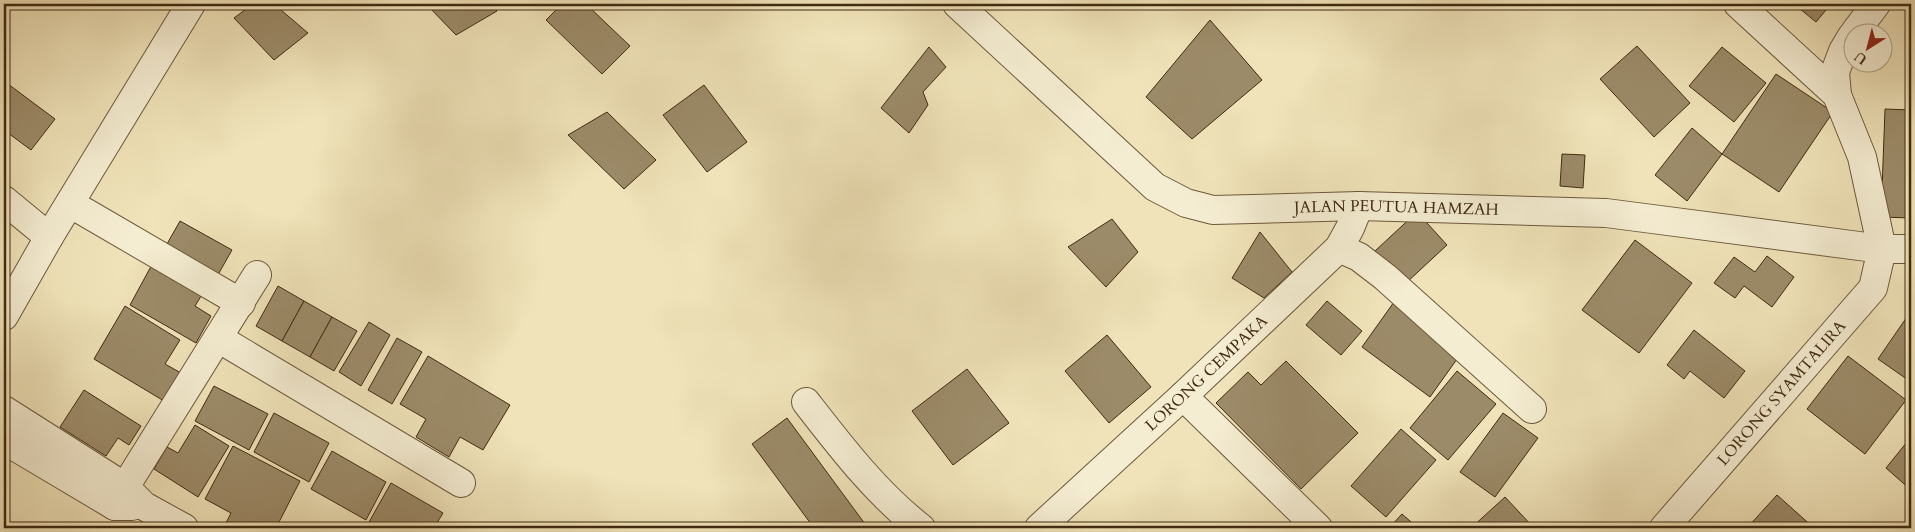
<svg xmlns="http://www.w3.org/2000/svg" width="1915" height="532" viewBox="0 0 1915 532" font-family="Cardo,serif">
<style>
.building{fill:#9c8b69;stroke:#402b12}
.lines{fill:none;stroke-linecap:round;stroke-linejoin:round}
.minor-casing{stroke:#6c593c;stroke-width:30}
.minor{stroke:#f5edd2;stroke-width:28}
.labels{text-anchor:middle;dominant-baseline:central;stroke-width:5;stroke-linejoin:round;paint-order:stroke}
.street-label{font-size:16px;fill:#402b12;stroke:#f5edd2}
</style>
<rect width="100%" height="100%" fill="#f0e3b9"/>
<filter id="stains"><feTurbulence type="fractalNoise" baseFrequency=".004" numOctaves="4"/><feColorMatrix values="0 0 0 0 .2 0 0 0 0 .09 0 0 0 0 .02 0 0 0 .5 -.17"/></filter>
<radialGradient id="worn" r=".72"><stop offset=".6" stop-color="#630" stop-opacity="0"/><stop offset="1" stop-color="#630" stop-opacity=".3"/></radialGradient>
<g class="building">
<path d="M253 4H274L308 33 274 60 234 18Z"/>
<path d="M426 4H489L497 11 456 35Z"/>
<path d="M562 4H586L630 46 602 74 546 20Z"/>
<path d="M1794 4H1831L1816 22Z"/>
<path d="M1210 20 1262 80 1192 139 1146 97Z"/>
<path d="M1637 46 1690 103 1654 137 1600 79Z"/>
<path d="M929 47 946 67 923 92 928 105 909 133 881 108Z"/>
<path d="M1722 47 1766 83 1734 122 1689 86Z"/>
<path d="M1776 74 1833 112 1779 192 1722 154Z"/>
<path d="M4 81 55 119 31 150 4 130Z"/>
<path d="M704 85 747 142 707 172 663 115Z"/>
<path d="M1885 109 1911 110V218L1881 217Z"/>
<path d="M607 112 656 160 624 189 568 135Z"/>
<path d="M1692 128 1722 154 1687 201 1655 175Z"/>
<path d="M1562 154 1585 155 1583 188 1560 186Z"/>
<path d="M1417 212 1447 245 1405 284 1375 251Z"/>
<path d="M1112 219 1138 252 1106 287 1068 247Z"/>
<path d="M180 221 232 250 215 280 163 251Z"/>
<path d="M1260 232 1292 272 1264 298 1232 278Z"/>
<path d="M1635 240 1692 283 1639 353 1582 310Z"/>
<path d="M1767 256 1794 277 1772 307 1744 286 1735 298 1714 283 1734 257 1755 272Z"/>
<path d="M155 259 206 288 195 306 211 316 196 343 130 305Z"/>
<path d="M278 286 304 301 282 341 256 326Z"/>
<path d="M304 301 332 317 310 357 282 341Z"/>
<path d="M1327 301 1362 331 1341 355 1306 325Z"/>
<path d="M1394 302 1462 352 1430 397 1362 347Z"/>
<path d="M125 306 180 340 165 364 181 373 164 401 94 359Z"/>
<path d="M1911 311V382L1878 359Z"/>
<path d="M332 317 357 331 334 371 310 357Z"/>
<path d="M369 322 390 335 361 386 339 372Z"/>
<path d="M1694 330 1745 371 1724 398 1690 371 1684 379 1667 365Z"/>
<path d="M1107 335 1151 387 1109 423 1065 371Z"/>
<path d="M397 338 422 352 392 404 368 390Z"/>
<path d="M428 356 510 405 483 450 460 437 449 457 416 437 426 419 400 404Z"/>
<path d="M1848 356 1906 400 1865 454 1807 409Z"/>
<path d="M1286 361 1358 433 1301 489 1216 403 1248 372 1261 385Z"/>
<path d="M967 369 1009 423 953 465 912 411Z"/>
<path d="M1457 371 1496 404 1448 460 1410 428Z"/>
<path d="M214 386 268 414 249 450 195 421Z"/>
<path d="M84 390 141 426 129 445 118 438 106 456 60 427Z"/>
<path d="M274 413 329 443 309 482 254 452Z"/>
<path d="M1503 413 1538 438 1495 497 1460 472Z"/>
<path d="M787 418 868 528H814L752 444Z"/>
<path d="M195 425 229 446 198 497 154 469 167 447 178 453Z"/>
<path d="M1401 429 1436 460 1386 517 1351 486Z"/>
<path d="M1911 437V490L1886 468Z"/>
<path d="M233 446 300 481 276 528H232L225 525 231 513 205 499Z"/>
<path d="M332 451 386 482 366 520 311 489Z"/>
<path d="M391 483 443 513 434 528H379L369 522Z"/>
<path d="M1777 495 1814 528H1747Z"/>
<path d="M1505 497 1534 528H1471Z"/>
<path d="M1402 514 1418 528H1389Z"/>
</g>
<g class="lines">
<defs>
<g id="minor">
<path id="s1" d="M957 4 1155 187 1186 203 1213 210 1359 206 1606 213 1882 249H1911"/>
<path d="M1738 4 1837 95"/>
<path d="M1855 32 1876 4"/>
<path d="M4 200 49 237"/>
<path d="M71 204 241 303"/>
<path d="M1339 248 1359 257 1385 277 1532 409"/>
<path d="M4 316 49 237 191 4"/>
<path d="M218 338 461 483"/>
<path d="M1183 396 1318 528"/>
<path d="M806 402C841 447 876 493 921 528"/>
<path d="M4 410 125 487 144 506 184 528"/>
<path d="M4 440 115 506H132"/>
<path d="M115 506 125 487 257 275"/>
<path id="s2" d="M1039 528 1183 396 1339 248 1350 228 1359 206"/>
<path id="s3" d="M1664 528 1873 288 1882 249 1862 157 1837 95 1835 72 1843 51 1852 36"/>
</g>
</defs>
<use href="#minor" class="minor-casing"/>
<use href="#minor" class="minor"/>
</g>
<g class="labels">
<g class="street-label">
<text stroke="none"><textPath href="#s1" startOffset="516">JALAN PEUTUA HAMZAH</textPath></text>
<text stroke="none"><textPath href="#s2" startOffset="228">LORONG CEMPAKA</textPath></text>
<text stroke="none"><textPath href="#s3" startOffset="179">LORONG SYAMTALIRA</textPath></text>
</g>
</g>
<rect width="1915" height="532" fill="none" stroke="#f0e3b9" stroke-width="20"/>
<rect x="5" y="5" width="1905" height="522" fill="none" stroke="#402b12" stroke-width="2.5"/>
<rect x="10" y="10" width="1895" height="512" fill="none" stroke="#402b12"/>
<g transform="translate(1868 48) rotate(216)"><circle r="24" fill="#f5edd2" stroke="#ad9f85"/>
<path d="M0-4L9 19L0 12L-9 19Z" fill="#8f2418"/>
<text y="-8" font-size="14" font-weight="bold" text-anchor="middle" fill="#402b12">U</text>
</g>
<rect width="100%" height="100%" filter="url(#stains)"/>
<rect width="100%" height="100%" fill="url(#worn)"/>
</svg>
